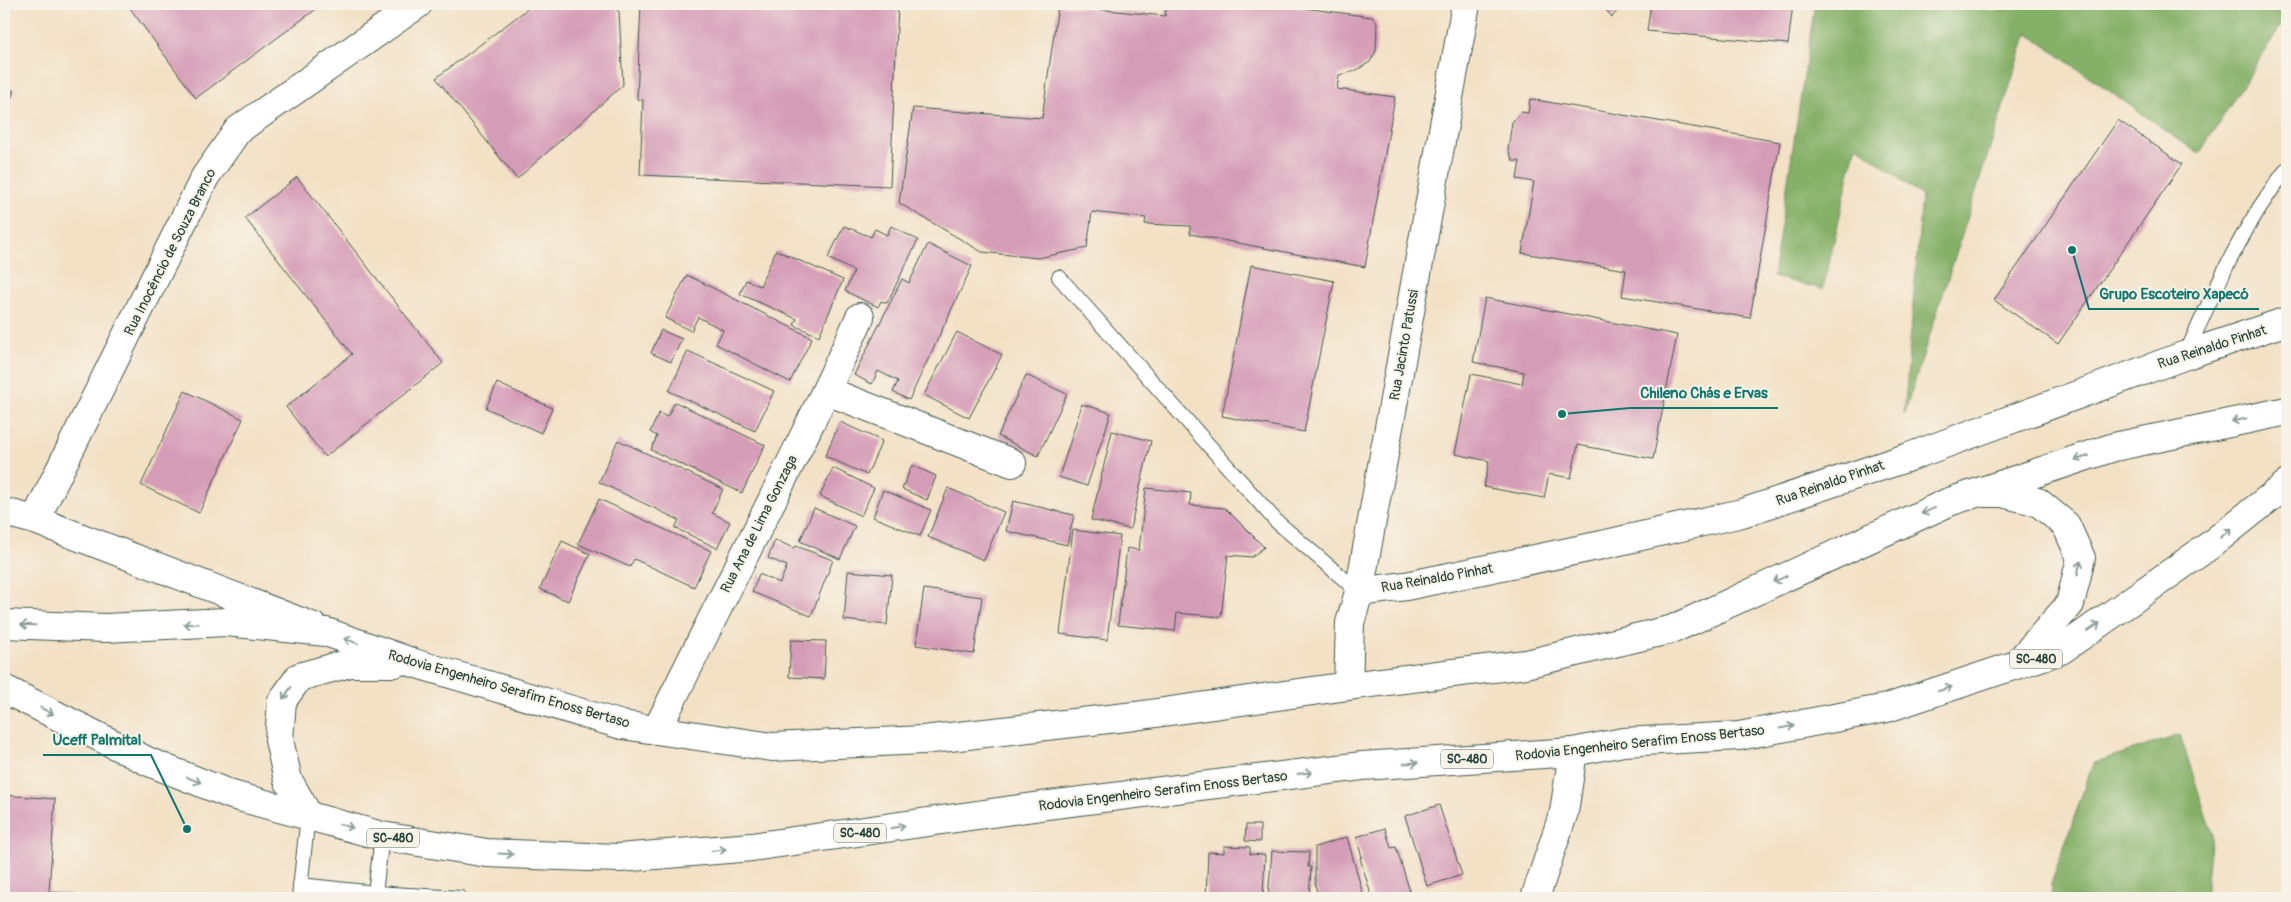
<svg xmlns="http://www.w3.org/2000/svg" width="2291" height="902" viewBox="0 0 2291 902" font-family="Pangolin,sans-serif">
<style>
.forest{fill:#85b067;stroke:#52764e}
.building{fill:#d59cb7}
.lines{fill:none;stroke-linecap:round;stroke-linejoin:round}
.lane-casing{stroke:#3f564a;stroke-width:16}
.street-casing{stroke:#3f564a;stroke-width:30}
.secondary-casing{stroke:#3f564a;stroke-width:30}
.primary-casing{stroke:#3f564a;stroke-width:30}
.lane{stroke:#fff;stroke-width:14}
.street{stroke:#fff;stroke-width:28}
.secondary{stroke:#fff;stroke-width:28}
.primary{stroke:#fff;stroke-width:28}
.oneway{stroke:#8f9e9a}
.labels{text-anchor:middle;dominant-baseline:central;stroke-width:4;stroke-linejoin:round;paint-order:stroke}
.shield{fill:#f7f3e8;stroke:#60746a;stroke-width:1}
.shield-label{font-size:12px;font-weight:bold;fill:#1f3d34}
.street-label{font-size:14px;fill:#1f3d34;stroke:#f7f3e8}
.leader{fill:none;stroke:#0f766e;stroke-width:2}
.callout-dot{fill:#0f766e;stroke:#f7f3e8;stroke-width:2}
.callout-label{font-size:15px;text-anchor:middle;font-weight:bold;fill:#0f766e;stroke:#f7f3e8;stroke-width:4;stroke-linejoin:round;paint-order:stroke}
</style>
<rect width="100%" height="100%" fill="#f7f3e8"/>
<filter id="ink" filterUnits="userSpaceOnUse"><feTurbulence type="fractalNoise" baseFrequency=".02" numOctaves="2"/><feDisplacementMap in="SourceGraphic" scale="10" xChannelSelector="R" yChannelSelector="G"/><feConvolveMatrix kernelMatrix="1 2 1 2 8 2 1 2 1" color-interpolation-filters="sRGB"/></filter>
<filter id="wash" filterUnits="userSpaceOnUse"><feTurbulence type="fractalNoise" baseFrequency=".0096" numOctaves="4" result="noise"/><feDisplacementMap in="SourceGraphic" scale="20" xChannelSelector="R" yChannelSelector="G"/><feGaussianBlur stdDeviation="1.12" result="paint"/><feColorMatrix in="noise" values="0 0 0 0 0 0 0 0 0 0 0 0 0 0 0 0 0 1.4 0 .05"/><feComposite in="paint" operator="in"/></filter>
<g filter="url(#wash)">
<rect width="100%" height="100%" fill="#f3e1c6"/>
<g class="forest">
<path d="M1815 4H1934L2000 12 2001 4H2287V16L2199 154 2027 33 1904 415 1922 196 1856 145 1823 289 1773 277Z"/>
<path d="M2180 735 2212 833 2205 898H2051L2052 881 2093 763Z"/>
</g>
<g id="blocks">
<g class="building">
<path d="M127 4H323L196 98Z"/>
<path d="M534 4H612L619 12 623 85 517 179 436 78Z"/>
<path d="M641 4H898L890 186 640 175 643 100 637 99Z"/>
<path d="M1167 4H1273L1372 17 1377 23 1376 51 1370 62 1355 71 1339 75 1337 89 1395 97 1365 267 1190 234V226L1145 224 1146 218 1092 212 1087 248 1038 258 982 252 899 203 913 108 1042 118 1058 5 1165 16Z"/>
<path d="M1601 4H1623L1612 17Z"/>
<path d="M1651 4H1793L1788 44 1647 31Z"/>
<path d="M4 86 14 91 4 113Z"/>
<path d="M1530 99 1780 142 1750 318 1622 296 1626 270 1522 253 1534 182 1517 179 1520 161H1513L1508 149 1512 122 1521 112 1528 113Z"/>
<path d="M2118 120 2182 164 2058 344 1994 300Z"/>
<path d="M297 177 443 363 325 457 286 407 352 354 245 218Z"/>
<path d="M844 226 871 237 875 229 887 235 891 226 918 240 887 303 881 301 878 307 845 291 854 271 828 258Z"/>
<path d="M928 244 972 266 909 400 893 392 898 381 878 371 872 384 854 375 902 279 909 283Z"/>
<path d="M776 250 843 280 819 336 794 325 797 319 740 294 746 280 760 286Z"/>
<path d="M1251 265 1334 281 1304 432 1222 416Z"/>
<path d="M687 275 812 338 790 382 716 344 723 330 698 317 691 331 665 318Z"/>
<path d="M1485 298 1677 335 1653 459 1578 445 1571 478 1549 474 1544 498 1484 487 1489 461 1455 454 1471 374 1522 384 1524 372 1473 362Z"/>
<path d="M661 330 682 339 671 362 651 353Z"/>
<path d="M957 332 1002 355 969 418 924 395Z"/>
<path d="M688 351 774 391 755 431 669 391Z"/>
<path d="M1026 375 1067 394 1038 456 998 436Z"/>
<path d="M497 383 552 408 541 433 486 408Z"/>
<path d="M185 391 243 419 199 513 141 485Z"/>
<path d="M675 402 765 445 742 493 651 450 657 436 650 432 659 413 667 417Z"/>
<path d="M1082 404 1111 413 1087 486 1059 477Z"/>
<path d="M840 422 882 441 867 475 825 456Z"/>
<path d="M1112 431 1151 441 1130 529 1091 520Z"/>
<path d="M618 440 723 489 712 513 730 522 717 548 675 528 679 520 599 482Z"/>
<path d="M912 465 936 476 927 500 902 489Z"/>
<path d="M833 468 874 488 861 516 820 496Z"/>
<path d="M948 488 1004 512 984 560 928 537Z"/>
<path d="M1146 488 1191 493 1190 505 1225 508 1264 547 1252 557 1228 555 1221 617 1177 613 1175 631 1118 625 1127 548 1139 550Z"/>
<path d="M883 490 931 510 920 536 873 517Z"/>
<path d="M599 499 711 551 694 587 634 559 630 567 578 544Z"/>
<path d="M1013 501 1074 515 1067 545 1006 531Z"/>
<path d="M814 508 855 526 840 559 800 541Z"/>
<path d="M1073 530 1120 536 1107 640 1060 634Z"/>
<path d="M775 540 794 548 796 546 833 560 811 616 752 592 759 574 780 583 787 566 768 558Z"/>
<path d="M562 541 590 554 568 601 540 589Z"/>
<path d="M848 571 892 575 887 625 844 620Z"/>
<path d="M924 589 982 597 974 654 916 645Z"/>
<path d="M791 640 826 641 824 679 789 677Z"/>
<path d="M4 795 55 799 49 892 71 894V898H4Z"/>
<path d="M1439 805 1462 875 1427 886 1405 816Z"/>
<path d="M1246 825H1260V842L1245 841Z"/>
<path d="M1385 828 1391 848 1396 847 1412 898H1372L1360 858 1362 857 1356 837Z"/>
<path d="M1347 837 1364 898H1319L1315 885V847Z"/>
<path d="M1224 846 1250 847V854L1265 855 1263 898H1206L1208 852 1224 853Z"/>
<path d="M1272 851 1309 852 1308 867H1311L1309 898H1268Z"/>
</g>
</g>
</g>
<g filter="url(#ink)">
<use href="#blocks" fill-opacity="0" stroke="#3f564a" stroke-width="1"/>
<g class="lines">
<defs>
<g id="lane">
<path d="M1059 277 1276 521 1359 592"/>
<path d="M2186 354C2215 289 2243 224 2287 169"/>
<path d="M382 836 375 893 460 898"/>
<path d="M300 885 375 893"/>
<path d="M299 898 308 815"/>
</g>
<g id="street">
<path d="M827 391 1012 463"/>
<path d="M4 512 35 520 314 627"/>
<path d="M35 520 205 177 238 130 418 4"/>
<path d="M1359 592 1406 586 1602 545 1742 513 1909 457 2186 355 2287 321"/>
<path d="M657 730C724 592 797 457 860 317"/>
<path d="M1535 898 1564 812 1573 752"/>
</g>
<path id="secondary" d="M1348 686 1350 623 1359 592 1466 4"/>
<g id="primary">
<path d="M1984 493H2002L2038 502 2066 525 2081 558 2070 604 2017 664"/>
<path d="M4 624 105 628 226 622 326 632 414 663 622 725 772 747 923 740 1135 716 1348 686 1526 664 1673 629 1949 502 2114 447 2287 411"/>
<path d="M4 689 149 762 232 795 382 836 487 853 560 856 619 858 752 847 1048 805 1362 766 1573 752 1623 742 1739 736 1887 708 2061 650 2209 546 2287 484"/>
<path d="M308 815 288 780 279 740 282 701 299 677 350 663H395"/>
</g>
</defs>
<use href="#lane" class="lane-casing"/>
<use href="#street" class="street-casing"/>
<use href="#secondary" class="secondary-casing"/>
<use href="#primary" class="primary-casing"/>
<use href="#lane" class="lane"/>
<use href="#street" class="street"/>
<use href="#secondary" class="secondary"/>
<use href="#primary" class="primary"/>
</g>
<defs><path id="oneway-shaft" d="M-6 0H5M1.5-3L5.5 0L1.5 3" fill="none" stroke-width="1.6" stroke-linecap="round" stroke-linejoin="round" transform="scale(1.25)"/></defs>
<g class="oneway">
<use href="#oneway-shaft" transform="translate(2239 420) rotate(168)"/>
<use href="#oneway-shaft" transform="translate(2082 458) rotate(162)"/>
<use href="#oneway-shaft" transform="translate(1928 511) rotate(156)"/>
<use href="#oneway-shaft" transform="translate(2226 533) rotate(-38)"/>
<use href="#oneway-shaft" transform="translate(2079 568) rotate(-77)"/>
<use href="#oneway-shaft" transform="translate(1780 579) rotate(155)"/>
<use href="#oneway-shaft" transform="translate(191 624) rotate(178)"/>
<use href="#oneway-shaft" transform="translate(28 625) rotate(-178)"/>
<use href="#oneway-shaft" transform="translate(2094 627) rotate(-35)"/>
<use href="#oneway-shaft" transform="translate(351 641) rotate(-160)"/>
<use href="#oneway-shaft" transform="translate(1945 689) rotate(-18)"/>
<use href="#oneway-shaft" transform="translate(287 693) rotate(126)"/>
<use href="#oneway-shaft" transform="translate(47 711) rotate(27)"/>
<use href="#oneway-shaft" transform="translate(1787 727) rotate(-11)"/>
<use href="#oneway-shaft" transform="translate(1411 763) rotate(-4)"/>
<use href="#oneway-shaft" transform="translate(1305 773) rotate(-7)"/>
<use href="#oneway-shaft" transform="translate(194 780) rotate(22)"/>
<use href="#oneway-shaft" transform="translate(346 826) rotate(16)"/>
<use href="#oneway-shaft" transform="translate(898 827) rotate(-9)"/>
<use href="#oneway-shaft" transform="translate(719 850) rotate(-5)"/>
<use href="#oneway-shaft" transform="translate(506 854) rotate(3)"/>
</g>
</g>
<g class="labels">
<g class="shield">
<rect x="2010" y="649.5" width="52" height="19" rx="4"/>
<rect x="1441" y="749.5" width="52" height="19" rx="4"/>
<rect x="834" y="823.5" width="52" height="19" rx="4"/>
<rect x="367" y="828.5" width="52" height="19" rx="4"/>
</g>
<g class="shield-label">
<text x="2036" y="659">SC-480</text>
<text x="1467" y="759">SC-480</text>
<text x="860" y="833">SC-480</text>
<text x="393" y="838">SC-480</text>
</g>
<g class="street-label">
<text transform="translate(170 252) rotate(-63)">Rua Inocêncio de Souza Branco</text>
<text transform="translate(1404 345) rotate(-80)">Rua Jacinto Patussi</text>
<text transform="translate(2212 347) rotate(-18)">Rua Reinaldo Pinhat</text>
<text transform="translate(1830 483) rotate(-19)">Rua Reinaldo Pinhat</text>
<text transform="translate(759 524) rotate(-63)">Rua Ana de Lima Gonzaga</text>
<text transform="translate(1437 578) rotate(-10)">Rua Reinaldo Pinhat</text>
<text transform="translate(509 689) rotate(16)">Rodovia Engenheiro Serafim Enoss Bertaso</text>
<text transform="translate(1640 743) rotate(-6)">Rodovia Engenheiro Serafim Enoss Bertaso</text>
<text transform="translate(1163 791) rotate(-7)">Rodovia Engenheiro Serafim Enoss Bertaso</text>
</g>
</g>
<path class="leader" d="M2072 250L2089 309H2259M1562 414L1630 408H1778M187 829L151 755H43"/>
<g class="callout-dot">
<circle cx="2072" cy="250" r="5"/>
<circle cx="1562" cy="414" r="5"/>
<circle cx="187" cy="829" r="5"/>
</g>
<g class="callout-label">
<text x="2174" y="299">Grupo Escoteiro Xapecó</text>
<text x="1704" y="398">Chileno Chás e Ervas</text>
<text x="97" y="745">Uceff Palmital</text>
</g>
<rect width="2291" height="902" fill="none" stroke="#f7f3e8" stroke-width="20"/>
</svg>
